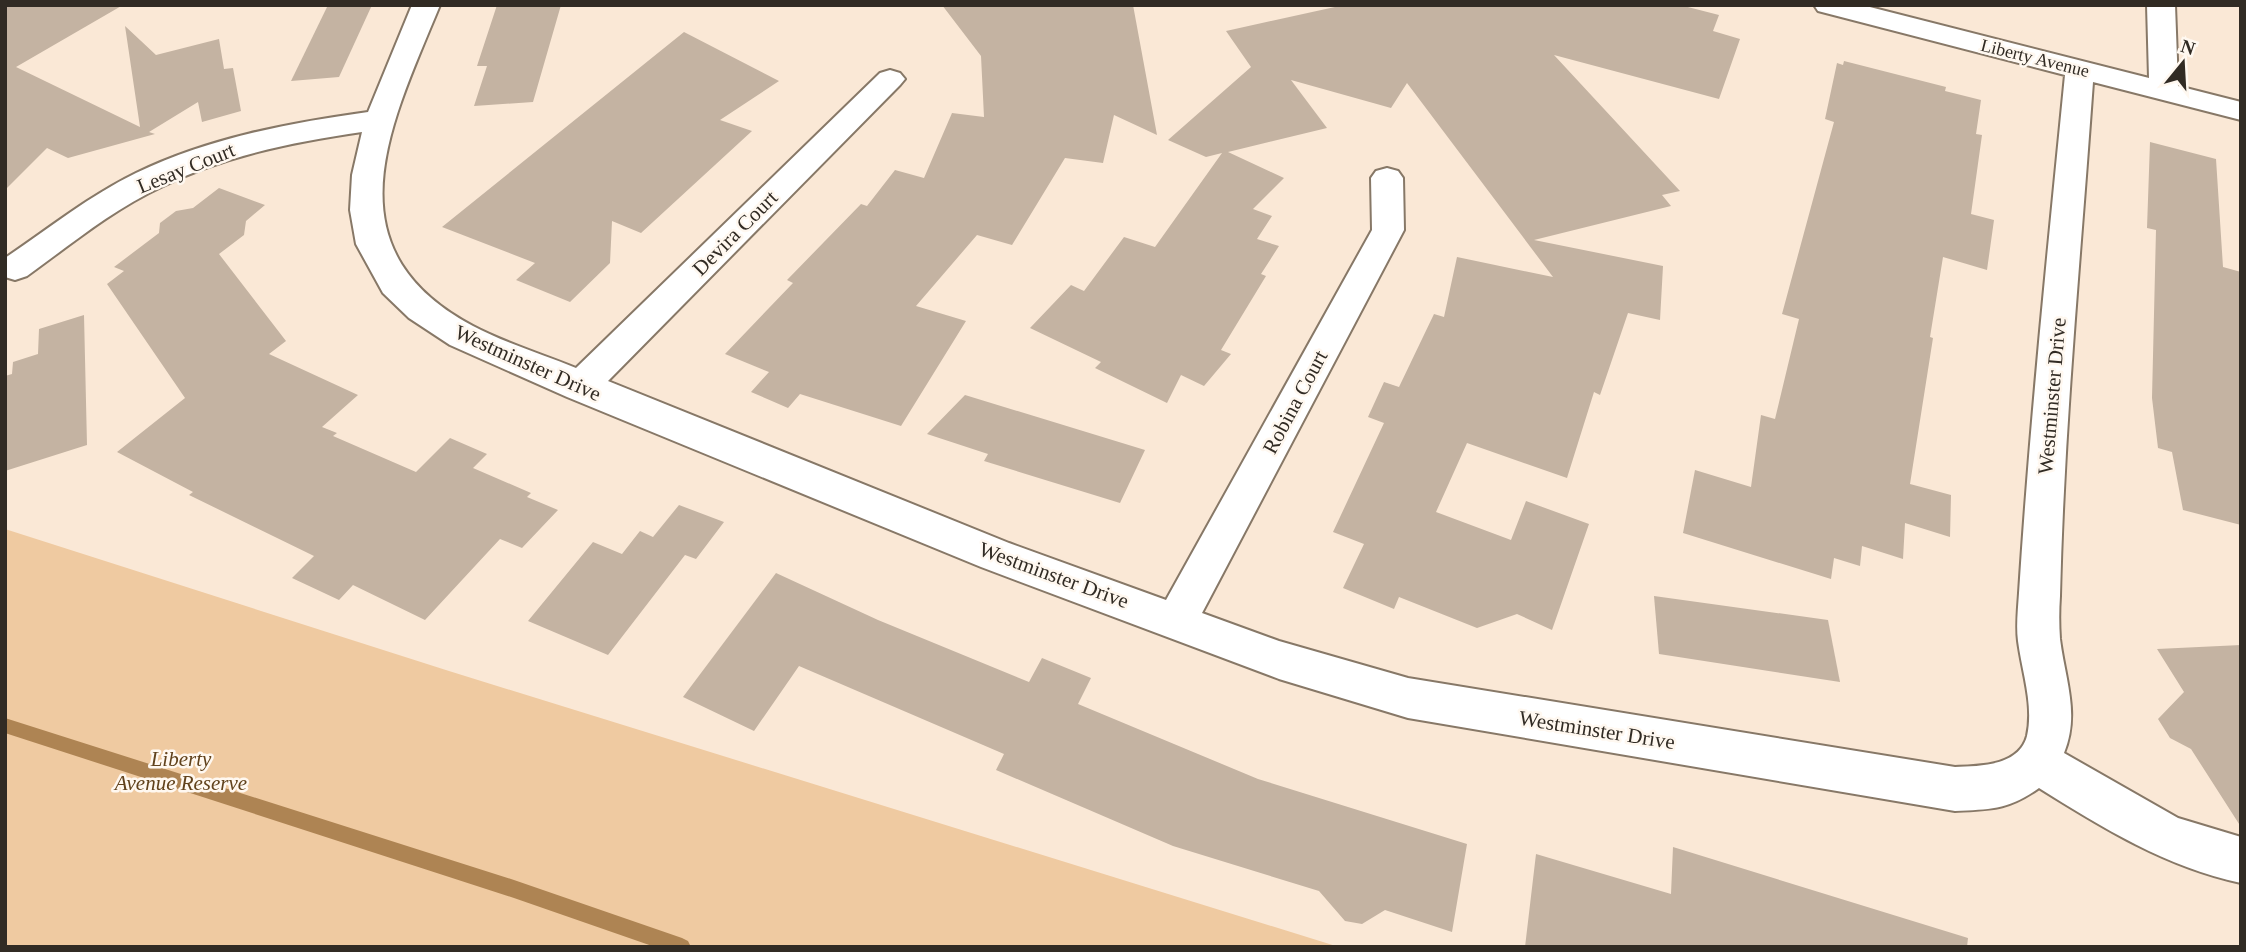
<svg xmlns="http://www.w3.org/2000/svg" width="2246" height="952" viewBox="0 0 2246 952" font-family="Georgia,serif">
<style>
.green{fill:#efcaa1}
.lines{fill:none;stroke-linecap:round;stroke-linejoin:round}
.stream{fill:#ae8453;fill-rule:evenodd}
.building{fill:#c4b3a2}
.minor-casing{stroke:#877867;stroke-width:4}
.minor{fill:#fff;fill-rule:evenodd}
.labels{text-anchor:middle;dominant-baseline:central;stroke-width:5;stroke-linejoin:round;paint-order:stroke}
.far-street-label{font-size:18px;fill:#312b24;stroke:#fff8f0}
.street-label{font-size:21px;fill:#312b24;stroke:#fff8f0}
.park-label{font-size:21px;font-style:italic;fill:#61421c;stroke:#fff8f0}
</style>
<rect width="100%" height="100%" fill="#fae8d6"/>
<path class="green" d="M5 529 449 671 1339 947H5Z"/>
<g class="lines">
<path class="stream" d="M5 718 514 880 682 938 688 941 691 947H655L514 898 5 733Z"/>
</g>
<g class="building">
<path d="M5 5H123L16 67 140 127 125 26 156 55 219 39 224 69 233 68 241 111 202 122 198 102 149 132 155 134 68 158 47 148 5 190Z"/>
<path d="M328 5H372L339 77 291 81Z"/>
<path d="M497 5H561L533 102 474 106 487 66H477Z"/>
<path d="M942 5H1133L1157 135 1114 115 1103 163 1065 158 1012 245 977 235 916 306 966 321 901 426 800 394 788 408 751 392 769 372 725 354 793 283 787 280 861 204 867 206 895 170 924 178 952 113 984 117 981 56Z"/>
<path d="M1344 5H1680L1719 15 1713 31 1740 39 1719 99 1554 55 1680 191 1662 195 1671 206 1534 240 1663 266 1660 320 1628 313 1600 395 1594 392 1567 478 1467 443 1436 512 1511 540 1526 501 1589 524 1552 630 1517 614 1477 628 1399 597 1394 609 1343 588 1364 544 1333 532 1384 423 1368 417 1384 382 1399 387 1434 314 1444 317 1457 257 1553 277 1407 83 1391 108 1291 80 1327 128 1228 152 1284 178 1253 209 1272 216 1257 239 1279 246 1261 274 1266 276 1221 350 1231 354 1204 386 1181 375 1167 403 1095 368 1101 362 1030 328 1071 285 1084 291 1124 237 1155 247 1222 153 1206 157 1168 140 1251 67 1226 31Z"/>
<path d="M684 32 779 81 720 120 752 131 641 233 612 221 610 263 570 302 516 280 535 263 442 227Z"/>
<path d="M1844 61 1946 87 1945 91 1981 100 1976 134 1982 135 1971 214 1994 220 1987 270 1943 257 1930 337 1933 338 1910 484 1951 495 1950 537 1905 523 1903 559 1862 546 1860 566 1834 558 1831 579 1683 533 1695 470 1751 487 1761 415 1775 419 1799 319 1782 314 1834 122 1825 119 1837 63 1843 65Z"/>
<path d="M2150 142 2216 159 2223 267 2241 272V525L2183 510 2172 452 2158 448 2152 398 2156 230 2147 228Z"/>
<path d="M219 188 265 205 246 221 244 235 219 254 286 341 269 354 358 395 322 427 337 433 333 436 416 472 450 438 487 454 473 468 531 493 527 497 558 510 522 548 500 539 425 620 353 585 339 600 292 578 314 556 189 495 193 492 117 452 185 398 107 284 124 271 114 267 159 233 160 223 176 211 193 208Z"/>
<path d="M84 315 87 445 5 471V376L12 374 13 362 38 354 39 329Z"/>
<path d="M965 395 1145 450 1120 503 984 461 988 454 927 434Z"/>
<path d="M679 505 724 522 696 559 685 555 608 655 528 621 593 542 622 554 640 531 653 537Z"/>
<path d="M776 573 878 620 1029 682 1042 658 1091 678 1078 704 1258 779 1467 844 1452 932 1385 910 1362 924 1345 921 1319 891 1173 846 996 770 1004 754 799 666 754 731 683 697Z"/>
<path d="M1654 596 1828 620 1840 682 1659 654Z"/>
<path d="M2241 645V827L2191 749 2170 738 2158 719 2184 692 2157 649Z"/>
<path d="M1673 847 1968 938 1967 947H1525L1536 854 1671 894Z"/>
</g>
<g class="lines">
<defs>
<path id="minor" d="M412 5H440C391 124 326 248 473 326 505 343 542 354 576 368L880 73 890 70 900 73 905 79 900 85 608 381 1009 543 1166 600 1372 230 1371 178 1376 171 1387 168 1398 171 1403 178 1404 230 1202 613 1279 641 1408 678 1955 767C1980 766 2019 766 2027 736 2034 705 2022 672 2018 641 2016 626 2018 609 2019 593 2030 420 2048 247 2065 75L1818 11 1814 5H1862L2149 78 2147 5H2175L2178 86 2241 102V120L2093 82C2081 253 2064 425 2060 596 2059 610 2059 625 2060 639 2065 679 2080 714 2064 753L2178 818 2241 837V883C2166 867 2103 828 2039 788 2008 810 1992 809 1955 811L1408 718 1279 679 981 567 567 397 450 345 409 318 383 293 356 244 350 210 352 175 362 132C293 142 224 156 161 187 112 210 70 245 27 276L15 280 5 277V258C48 229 89 196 136 173 208 138 289 123 368 112Z"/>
</defs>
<use href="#minor" class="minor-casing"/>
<use href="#minor" class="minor"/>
</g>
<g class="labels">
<g class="far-street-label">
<text transform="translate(2035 58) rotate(14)">Liberty Avenue</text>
</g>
<g class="street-label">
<text transform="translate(186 168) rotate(-22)">Lesay Court</text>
<text transform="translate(735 233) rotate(-45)">Devira Court</text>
<text transform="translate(528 363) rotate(24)">Westminster Drive</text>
<text transform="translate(2052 396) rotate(-85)">Westminster Drive</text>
<text transform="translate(1295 402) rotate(-62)">Robina Court</text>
<text transform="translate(1054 575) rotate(20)">Westminster Drive</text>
<text transform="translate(1597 730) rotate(9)">Westminster Drive</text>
</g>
<g class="park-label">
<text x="181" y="759">Liberty<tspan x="181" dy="24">Avenue Reserve</tspan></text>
</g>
</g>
<rect width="2246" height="952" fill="none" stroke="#312b24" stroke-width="14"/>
<g transform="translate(2183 63) rotate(18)" stroke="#fff8f0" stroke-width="5" paint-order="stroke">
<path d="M0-5L12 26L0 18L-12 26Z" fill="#312b24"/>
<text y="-10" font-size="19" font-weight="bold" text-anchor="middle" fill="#312b24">N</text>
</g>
</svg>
